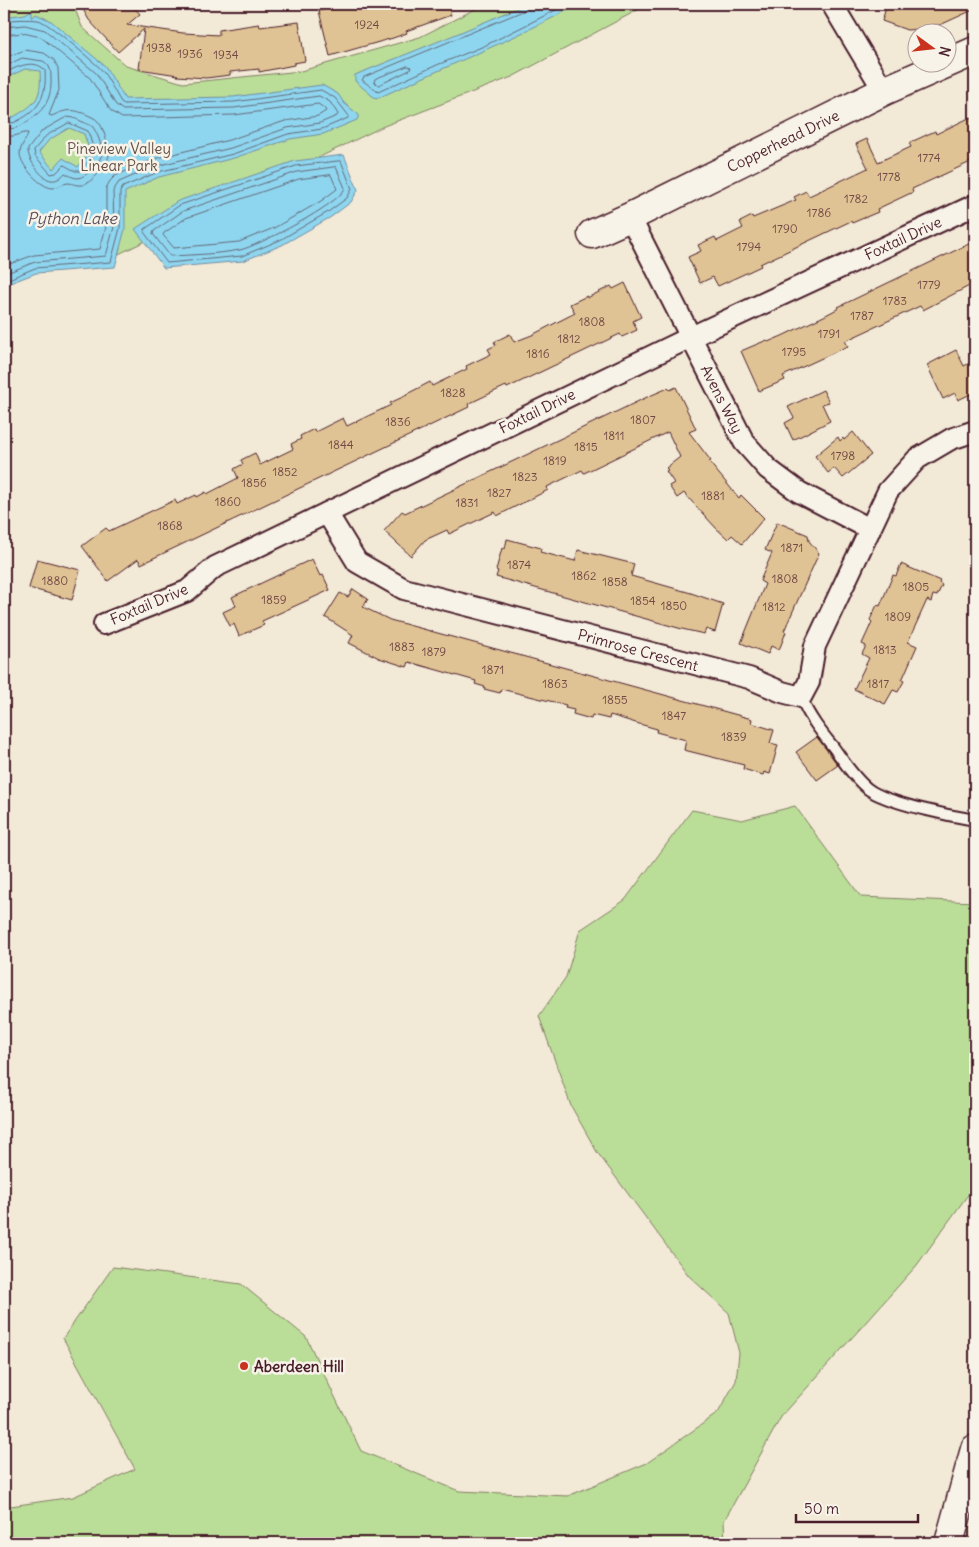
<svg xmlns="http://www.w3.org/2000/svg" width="979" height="1547" viewBox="0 0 979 1547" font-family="Delius,sans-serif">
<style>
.green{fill:#bade98;stroke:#827e62}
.water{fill:#8ed6ef;stroke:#738da1;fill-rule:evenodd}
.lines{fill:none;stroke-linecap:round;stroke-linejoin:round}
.shore{stroke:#656879;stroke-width:1}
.building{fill:#e0c394;stroke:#4a1f2b}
.lane-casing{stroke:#4a1f2b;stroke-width:14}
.street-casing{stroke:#4a1f2b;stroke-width:24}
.secondary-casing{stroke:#4a1f2b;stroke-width:31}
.lane{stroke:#f7f3e8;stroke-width:10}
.street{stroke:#f7f3e8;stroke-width:20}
.secondary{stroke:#f7f3e8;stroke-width:28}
.poi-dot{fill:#c8321e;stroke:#f7f3e8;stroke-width:2}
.labels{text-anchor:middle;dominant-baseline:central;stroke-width:5;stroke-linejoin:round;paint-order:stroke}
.number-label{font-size:12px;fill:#704845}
.street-label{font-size:15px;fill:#4a1f2b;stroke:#f7f3e8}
.park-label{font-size:15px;fill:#664f46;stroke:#f7f3e8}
.poi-label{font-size:15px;font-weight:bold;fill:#4a1f2b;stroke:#f7f3e8;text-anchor:start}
.water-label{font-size:16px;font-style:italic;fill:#5b4d5c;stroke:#f7f3e8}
</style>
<rect width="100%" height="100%" fill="#f2e9d7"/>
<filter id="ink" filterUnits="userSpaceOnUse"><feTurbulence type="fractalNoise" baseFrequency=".02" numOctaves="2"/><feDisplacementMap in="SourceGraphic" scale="10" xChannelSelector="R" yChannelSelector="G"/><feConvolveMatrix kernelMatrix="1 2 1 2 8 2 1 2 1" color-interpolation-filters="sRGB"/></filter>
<g filter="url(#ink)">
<g class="green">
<path d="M4 4H73L82 27 126 66 183 83 301 71 420 37 485 4H649L512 77 384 126 102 262 4 168Z"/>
<path d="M795 806 861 897 975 902V1185L917 1265 781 1417 724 1521 725 1543H4V1507L73 1497 135 1469 63 1338 113 1267 241 1284 306 1337 361 1451 459 1491 568 1496 647 1463 718 1413 736 1381 739 1353 729 1313 689 1276 597 1152 571 1106 539 1016 566 977 580 930 625 900 692 810 742 820Z"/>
</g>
<g class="water">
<path d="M527 4H579C513 40 444 67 376 99L355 81V75L454 35Z"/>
<path d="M32 10V18L36 14 51 21 105 66 125 99 233 97 322 85 338 94 344 103 359 115 357 120 323 134 290 139 234 158 159 177 125 192V229L115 267 36 273 5 285 4 283V104L12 118C35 104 42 100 40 71L25 69 10 76 4 99V17L25 14ZM69 128 84 134 90 152 78 167 63 158 53 169 39 152 49 140Z"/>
<path d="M344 155 358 190 351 202 331 217 282 245 243 261 164 268 135 229 178 201 295 161Z"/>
</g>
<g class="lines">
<g class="shore">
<path d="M527 4 526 8 523 11 364 77 362 80 378 92 437 65 484 46 568 4"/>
<path d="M4 21C16 19 26 19 38 20 47 21 91 60 100 68 108 77 114 91 121 102L124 104 234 102 321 90 335 98 349 116 348 118 322 129 288 134 233 154 158 172 123 187 120 192V228L111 262 35 268 4 281"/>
<path d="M4 27 25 25 45 30 96 73 116 105 123 110 234 108 319 96 330 102 338 114 337 116 320 123 287 128 231 148 156 166 119 182 113 191 114 227 106 256 35 262 4 274"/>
<path d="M4 35 23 33 41 37 90 78 111 111 122 118 234 115 318 104 324 108 326 111 318 116 285 121 229 140 154 159 115 176 110 181 106 188V227L100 249 34 255 4 266"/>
<path d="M4 58 25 50 44 53 54 60 58 68 59 90 49 115 52 116C68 108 75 109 92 117 101 121 103 130 106 139 107 143 109 148 109 154 108 165 93 182 82 185 76 186 73 183 68 183 63 183 58 188 53 188 41 188 21 166 20 154 20 145 27 140 28 133 20 132 15 139 4 135"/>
<path d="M408 66 411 67 410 70 379 85 374 82 375 79Z"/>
<path d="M4 67 22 58 43 61C50 65 51 70 51 78 52 100 44 111 25 123 18 128 12 131 4 126"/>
<path d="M4 81 7 72C18 66 35 59 45 70 47 98 38 112 13 123L8 121 4 115"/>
<path d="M67 117 74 118 92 126C97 132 102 145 102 153 101 162 86 178 77 178 73 178 69 175 65 173 61 177 58 181 51 180 42 179 27 159 28 149L42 131Z"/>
<path d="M69 123 88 131 95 154 80 171H75L64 165 56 173 51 174 35 156 34 150 46 136Z"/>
<path d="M341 161 352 189 347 198 328 212 280 240 242 256 167 263 144 232 145 229 180 205 296 166Z"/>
<path d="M336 167 345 188C340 204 258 246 240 250 218 254 192 255 170 256L153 234 154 231 183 211 297 172Z"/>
<path d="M331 175 337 189 321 201 274 228 239 242 174 248 163 235 164 233 186 218 299 179Z"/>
</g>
</g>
<g class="building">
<path d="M80 4H131L140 14 127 25 183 33 219 35V30L259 24 260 27 299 22 305 61 294 63V65L259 72V69L230 72V75L206 78 177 76 178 75 139 69 144 29 118 52 89 20Z"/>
<path d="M347 4H447L451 15 406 31 407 33 393 38 330 56 319 11Z"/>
<path d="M887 4H975V9L940 25H931V28L907 30 882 21Z"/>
<path d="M971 117 975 126V160L912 189 913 192 877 209 878 212 852 223 851 221 760 264 761 266 744 274 718 286 713 277 700 283 688 257 701 251 698 245 715 237 717 241 743 228 740 222 752 216 753 218 796 200 794 197 806 191 809 196 868 168 856 144 867 139 878 162 911 147 909 143 935 131 936 134Z"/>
<path d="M975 241V283L923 310 920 306 845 341 848 346 783 376 785 380 759 391 741 351 767 340 768 342 782 336 824 316 839 308 838 307Z"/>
<path d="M625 283 641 317 633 321 637 330 622 337 620 334 507 388 506 386 468 404 469 407 141 564 138 559 108 581 82 546 106 528 109 531 175 500 177 504 196 495 197 497 206 492 207 494 238 478 234 469 243 464 241 460 255 453 260 465 293 449 291 444 301 439 300 436 314 429 315 432 343 418 347 426 391 405 390 403 407 395V394L430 382 432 386 467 369 466 366 491 354 488 349 496 345 494 342 510 334 514 342 532 335 575 313 570 304 587 296V298L611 286 613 289Z"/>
<path d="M956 350 964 366 975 360V392L958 400 955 393 943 399 927 365Z"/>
<path d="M676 387 696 429 689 432 711 461 709 462 739 498 741 495 764 518 742 544 732 535 728 539 716 528 684 493 677 498 669 486 674 483 666 471 668 470 666 468 680 457 668 432 584 473 582 470 547 487 548 490 497 516 495 512 449 534 447 530 425 540 411 556 384 531 402 511 405 513 645 398 668 388 670 390Z"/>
<path d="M823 390 829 402 822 404 830 421 793 440 785 423 794 418 788 407Z"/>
<path d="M853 432 871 455 843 478 834 468 828 473 815 456 838 437 840 441 843 438 844 440Z"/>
<path d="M777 522 808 535 809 541 819 553 784 631 786 632 779 650 771 646 768 654 741 643 765 584 760 581 772 553 765 550Z"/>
<path d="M507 539 541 548 540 552 575 561 578 550 634 564 631 576 691 593 723 604 715 632 706 629 704 634 682 629 496 577 498 571 496 570 502 548 505 549Z"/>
<path d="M37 559 80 570 72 600 29 588Z"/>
<path d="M312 559 320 576 323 575 330 590 262 621 264 625 239 636 234 624 230 626 223 612 236 606 232 597Z"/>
<path d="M901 564 940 581 939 583 942 585 937 596 933 595 931 602 927 600 908 642 917 646 902 680 904 681 898 692 893 690 885 704 854 689 869 658 862 654 866 646 862 644 872 622 870 620 877 605 880 606 893 575 896 576Z"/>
<path d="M353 589 368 599 363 607 390 620 752 719 751 723 774 730 770 743 778 745 770 774 764 772 763 775 743 769 744 765 684 750 686 740 656 732 657 729 636 723 610 715 609 719 592 715 591 719 573 714 574 710 565 708 566 705 501 689 500 693 484 689 485 687 475 684 476 681 409 662 407 667 379 658 349 643 353 635 325 617 340 593 348 597Z"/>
<path d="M817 737 838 765 817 780 796 752Z"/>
</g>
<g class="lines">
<defs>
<path id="lane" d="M801 697C808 716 821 732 834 748 844 762 855 779 868 789 886 803 951 816 975 820"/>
<g id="street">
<path d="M832 4 884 91"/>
<path d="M630 217 744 442 768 469 799 492 870 529"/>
<path d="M327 513 357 562 404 589 749 678 782 692 801 697 809 682 815 646 888 491 917 459 951 439 975 431"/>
<path d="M104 624 187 591 215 567 691 337 975 205"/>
</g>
<g id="secondary">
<path d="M592 234 630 217 884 91 975 51"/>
<path d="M949 1543 975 1449"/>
</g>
</defs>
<use href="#lane" class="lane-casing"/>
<use href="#street" class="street-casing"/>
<use href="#secondary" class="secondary-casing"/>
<use href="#lane" class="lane"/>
<use href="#street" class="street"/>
<use href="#secondary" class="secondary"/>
</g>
</g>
<circle class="poi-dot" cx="244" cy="1366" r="5"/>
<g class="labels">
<g class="number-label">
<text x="367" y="24">1924</text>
<text x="159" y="47">1938</text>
<text x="190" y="53">1936</text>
<text x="226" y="54">1934</text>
<text x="929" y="157">1774</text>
<text x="889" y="176">1778</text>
<text x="856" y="198">1782</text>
<text x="819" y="212">1786</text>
<text x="785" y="228">1790</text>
<text x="749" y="246">1794</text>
<text x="929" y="284">1779</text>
<text x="895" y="300">1783</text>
<text x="862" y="315">1787</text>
<text x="592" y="321">1808</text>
<text x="829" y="333">1791</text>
<text x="569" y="338">1812</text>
<text x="794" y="351">1795</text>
<text x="538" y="353">1816</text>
<text x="453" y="392">1828</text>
<text x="643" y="419">1807</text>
<text x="398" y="421">1836</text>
<text x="614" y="435">1811</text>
<text x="341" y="444">1844</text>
<text x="586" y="446">1815</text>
<text x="843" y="455">1798</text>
<text x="555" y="460">1819</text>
<text x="285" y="471">1852</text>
<text x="525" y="476">1823</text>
<text x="254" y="482">1856</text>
<text x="499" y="492">1827</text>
<text x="713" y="495">1881</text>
<text x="228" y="501">1860</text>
<text x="467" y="502">1831</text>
<text x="170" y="525">1868</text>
<text x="792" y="547">1871</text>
<text x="519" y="564">1874</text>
<text x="584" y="575">1862</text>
<text x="785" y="578">1808</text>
<text x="55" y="580">1880</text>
<text x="615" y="581">1858</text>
<text x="916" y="586">1805</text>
<text x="274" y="599">1859</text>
<text x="643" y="600">1854</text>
<text x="674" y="605">1850</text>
<text x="774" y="606">1812</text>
<text x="898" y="616">1809</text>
<text x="402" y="646">1883</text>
<text x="885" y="649">1813</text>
<text x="434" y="651">1879</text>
<text x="493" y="669">1871</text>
<text x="555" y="683">1863</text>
<text x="878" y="683">1817</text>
<text x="615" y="699">1855</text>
<text x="674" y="715">1847</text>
<text x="734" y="736">1839</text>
</g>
<g class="street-label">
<text transform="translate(783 141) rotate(-26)">Copperhead Drive</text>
<text transform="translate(903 238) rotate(-25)">Foxtail Drive</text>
<text transform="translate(722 399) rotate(63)">Avens Way</text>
<text transform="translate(537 411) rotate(-26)">Foxtail Drive</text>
<text transform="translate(149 604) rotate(-23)">Foxtail Drive</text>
<text transform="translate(638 650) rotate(15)">Primrose Crescent</text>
</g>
<g class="park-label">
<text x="119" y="148">Pineview Valley<tspan x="119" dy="17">Linear Park</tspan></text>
</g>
<g class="poi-label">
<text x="254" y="1366">Aberdeen Hill</text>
</g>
<g class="water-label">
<text x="72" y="218">Python Lake</text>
</g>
</g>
<rect width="979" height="1547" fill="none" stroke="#f7f3e8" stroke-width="20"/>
<rect x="10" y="10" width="959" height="1527" fill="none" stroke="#4a1f2b" stroke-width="2" filter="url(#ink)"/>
<g transform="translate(932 48) rotate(105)"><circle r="24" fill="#f7f3e8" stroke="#b29e9c"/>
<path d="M0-4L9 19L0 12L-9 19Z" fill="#c8321e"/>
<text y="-8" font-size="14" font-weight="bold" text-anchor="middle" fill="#4a1f2b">N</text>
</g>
<path d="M796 1514v8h122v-8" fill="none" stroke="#4a1f2b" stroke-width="2.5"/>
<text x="804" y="1514" font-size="15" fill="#4a1f2b" stroke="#f7f3e8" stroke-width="4" paint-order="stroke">50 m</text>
</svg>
